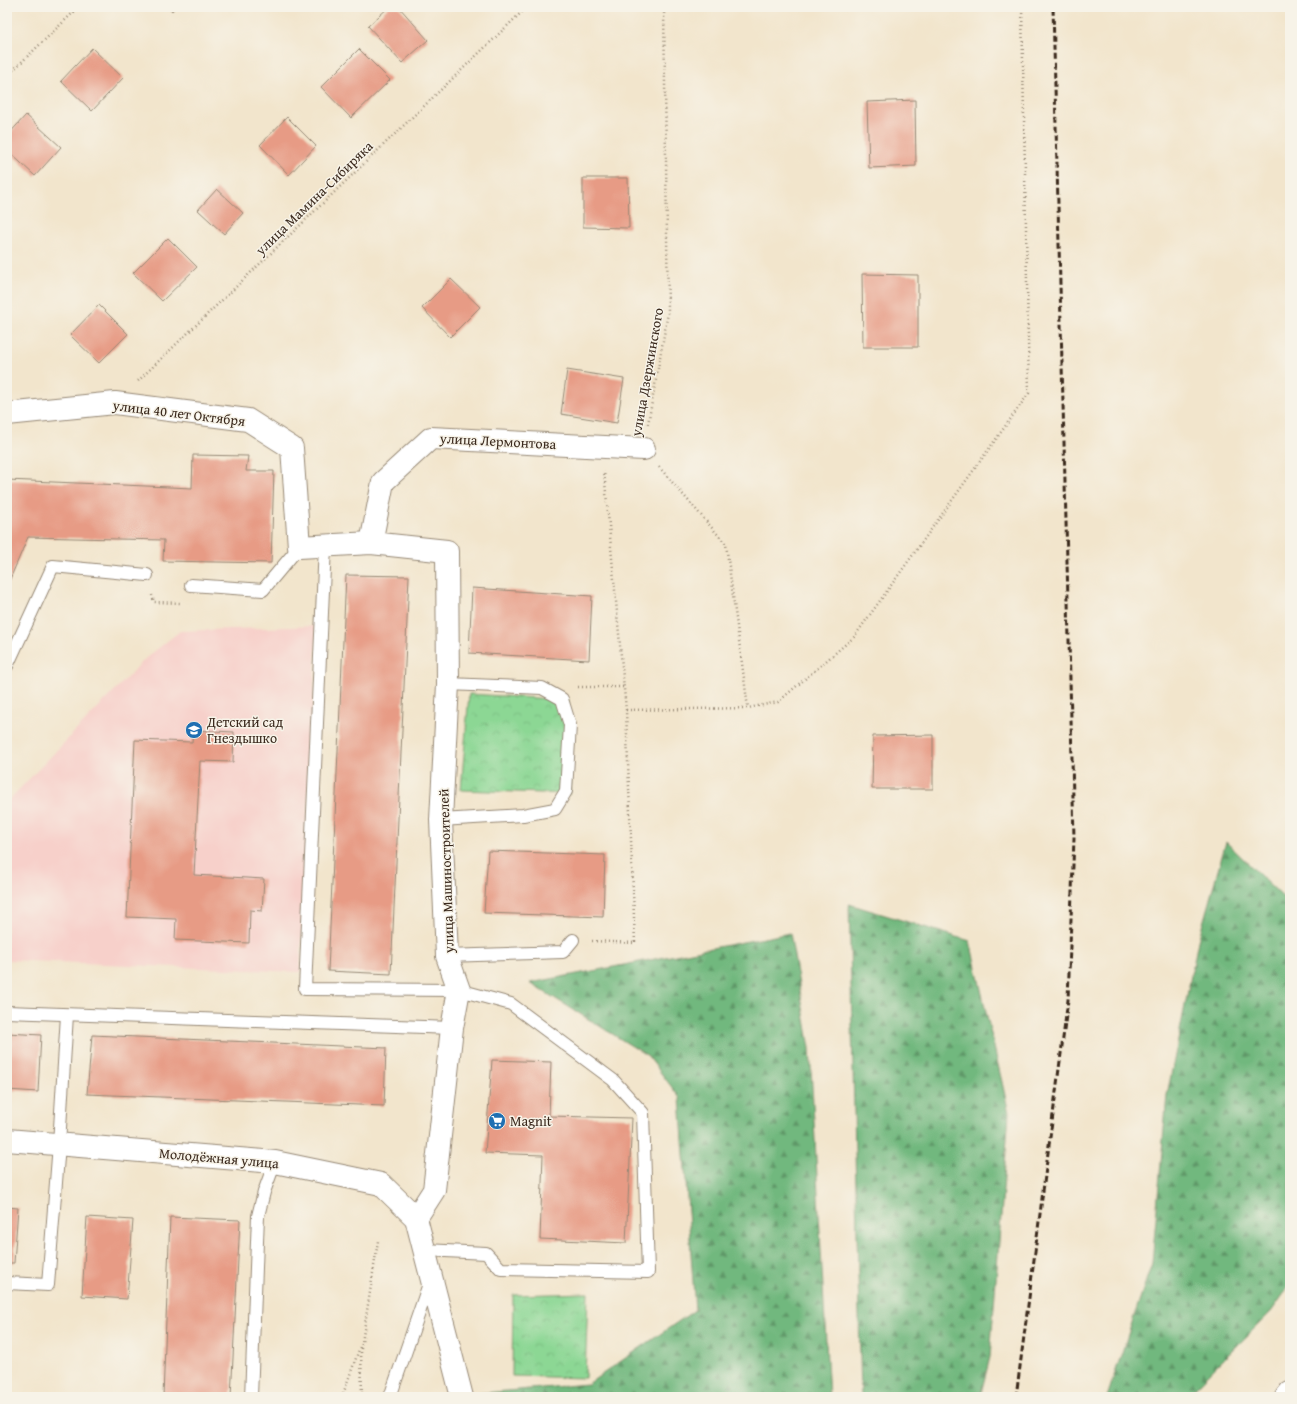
<svg xmlns="http://www.w3.org/2000/svg" width="1297" height="1404" viewBox="0 0 1297 1404" font-family="'Gentium Book Plus',serif">
<style>
.built{fill:#f7d0ca}
.forest{fill:url(#forest-firs);stroke:#56714e}
.park{fill:url(#park-crowns);stroke:#648059}
.building{fill:#e79b85}
.lines{fill:none;stroke-linecap:round;stroke-linejoin:round}
.lane-casing{stroke:#968875;stroke-width:14}
.street-casing{stroke:#968875;stroke-width:24}
.secondary-casing{stroke:#968875;stroke-width:24}
.primary-casing{stroke:#968875;stroke-width:24}
.path{stroke:#968875;stroke-width:2.5;stroke-dasharray:1 3;stroke-linecap:butt}
.lane{stroke:#fff;stroke-width:12}
.street{stroke:#fff;stroke-width:22}
.secondary{stroke:#fff;stroke-width:22}
.primary{stroke:#fff;stroke-width:22}
.rail{stroke:#3b2a1e;stroke-width:3;stroke-dasharray:6 3;stroke-linecap:butt}
.labels{text-anchor:middle;dominant-baseline:central;stroke-width:3;stroke-linejoin:round;paint-order:stroke}
.street-label{font-size:14px;fill:#3b2a1e;stroke:#f7f3e8}
.poi-label{font-size:14px;fill:#3b2a1e;stroke:#f7f3e8;text-anchor:start}
</style>
<defs>
<pattern id="forest-firs" width="22" height="20" patternUnits="userSpaceOnUse"><rect width="22" height="20" fill="#71b87e"/><path d="M5 1l3.5 6h-7zM16 11l3.5 6h-7z" fill="#5e9667"/></pattern>
<pattern id="park-crowns" width="20" height="18" patternUnits="userSpaceOnUse"><rect width="20" height="18" fill="#8cd794"/><path d="M2 6a3 3 0 1 1 6 0M12 15a3 3 0 1 1 6 0" fill="none" stroke="#7ab97f"/></pattern>
</defs>
<rect width="100%" height="100%" fill="#f7f3e8"/>
<filter id="ink" filterUnits="userSpaceOnUse"><feTurbulence type="fractalNoise" baseFrequency=".025" numOctaves="2"/><feDisplacementMap in="SourceGraphic" scale="8" xChannelSelector="R" yChannelSelector="G"/><feConvolveMatrix kernelMatrix="1 2 1 2 8 2 1 2 1" color-interpolation-filters="sRGB"/></filter>
<filter id="wash" filterUnits="userSpaceOnUse"><feTurbulence type="fractalNoise" baseFrequency=".012" numOctaves="4" result="noise"/><feDisplacementMap in="SourceGraphic" scale="16" xChannelSelector="R" yChannelSelector="G"/><feGaussianBlur stdDeviation="0.9" result="paint"/><feColorMatrix in="noise" values="0 0 0 0 0 0 0 0 0 0 0 0 0 0 0 0 0 1.4 0 .05"/><feComposite in="paint" operator="in"/></filter>
<g filter="url(#wash)">
<rect width="100%" height="100%" fill="#f2e5cc"/>
<path class="built" d="M317 626 300 972 7 960V802L146 658 180 631Z"/>
<g class="forest">
<path d="M1226 842 1290 904V1285L1271 1312 1186 1397H1107L1152 1263 1167 1095 1198 941Z"/>
<path d="M849 904 970 941 1009 1113 990 1357 980 1397H861Z"/>
<path d="M790 933 810 1048 829 1397H473L472 1394 588 1384 695 1310 680 1098 648 1056 530 983Z"/>
</g>
<g class="park">
<path d="M469 694 568 700 570 794 461 790Z"/>
<path d="M588 1293 585 1378 512 1376 513 1295Z"/>
</g>
<g id="blocks">
<g class="building">
<path d="M168 7H176L172 11Z"/>
<path d="M389 7H399L428 40 402 63 368 26Z"/>
<path d="M92 48 123 78 92 111 61 81Z"/>
<path d="M359 49 390 80 351 118 321 87Z"/>
<path d="M915 100 916 166 869 168 867 102Z"/>
<path d="M26 115 61 147 35 176 7 150V136Z"/>
<path d="M287 117 316 146 289 175 260 145Z"/>
<path d="M583 178H628L629 228 583 227Z"/>
<path d="M217 189 243 213 224 234 198 210Z"/>
<path d="M168 238 197 267 162 301 133 273Z"/>
<path d="M862 274 918 275V347H863Z"/>
<path d="M451 279 480 307 450 337 422 308Z"/>
<path d="M99 305 128 334 99 363 70 335Z"/>
<path d="M567 370 624 379 617 423 561 414Z"/>
<path d="M193 455 248 456 246 471H274L271 563 163 561 164 540 28 537 7 586V480L192 488Z"/>
<path d="M346 575 409 576 391 974 328 971Z"/>
<path d="M472 588 592 596 589 660 469 653Z"/>
<path d="M193 730 234 732 233 762 200 761 194 875 264 879 262 911 250 910 249 943 175 940 176 919 127 917 135 740 192 742Z"/>
<path d="M933 735V789H872L873 736Z"/>
<path d="M488 851 605 855 603 917 484 913Z"/>
<path d="M7 1033 41 1035 38 1092 7 1090Z"/>
<path d="M92 1035 386 1048 384 1106 87 1094Z"/>
<path d="M492 1060 551 1062 549 1116 632 1118 626 1243 540 1239 543 1155 485 1153Z"/>
<path d="M7 1207 18 1208 14 1263H7Z"/>
<path d="M87 1217 133 1220 127 1299 82 1296Z"/>
<path d="M170 1217 240 1220 231 1397H163Z"/>
</g>
</g>
</g>
<g filter="url(#ink)">
<use href="#blocks" fill-opacity="0" stroke="#968875" stroke-width="1"/>
<g class="lines">
<defs>
<g id="lane">
<path d="M325 546 305 989 459 990 511 1004 613 1080 643 1113 648 1272 501 1269 486 1253 425 1250"/>
<path d="M191 585 263 590 299 547"/>
<path d="M7 666 53 566 147 575"/>
<path d="M441 820 523 815 555 809 566 791 570 725 562 699 542 688 448 684"/>
<path d="M447 956 563 952 573 940"/>
<path d="M7 1012 452 1028"/>
<path d="M7 1283 48 1285 59 1144 67 1015"/>
<path d="M251 1397 258 1216 264 1192 275 1162"/>
<path d="M390 1397 430 1281"/>
</g>
<g id="street">
<path d="M7 414 115 403 248 420 292 448 299 547 371 543 447 551 448 684 441 820 447 956 459 990 452 1028 434 1190 416 1218"/>
<path d="M371 543 383 482 431 438 644 449"/>
</g>
<path id="secondary" d="M7 1140 275 1162 381 1184 416 1218 462 1397"/>
<path id="primary" d="M1286 1397 1290 1392"/>
</defs>
<use href="#lane" class="lane-casing"/>
<use href="#street" class="street-casing"/>
<use href="#secondary" class="secondary-casing"/>
<use href="#primary" class="primary-casing"/>
<g class="path">
<path d="M7 76 79 7"/>
<path d="M138 381 527 7"/>
<path d="M648 424 668 313 664 7"/>
<path d="M659 467 726 544 748 708"/>
<path d="M152 595 154 602 181 603"/>
<path d="M578 687H624"/>
<path d="M626 710 748 708 778 702 854 637 1029 393 1022 7"/>
<path d="M592 941 635 943 626 710 604 471"/>
<path d="M342 1397 360 1347"/>
<path d="M362 1397 361 1349 378 1241"/>
</g>
<use href="#lane" class="lane"/>
<use href="#street" class="street"/>
<use href="#secondary" class="secondary"/>
<use href="#primary" class="primary"/>
<path class="rail" d="M1016 1397 1068 1000 1074 838 1053 7"/>
</g>
</g>
<defs>
<symbol id="school-disc" viewBox="-11 -11 22 22"><circle r="9.5" fill="#1f6fb2" stroke="#f7f3e8"/><path d="M0-5L7-2L0 1L-7-2ZM-4 1L0 2.5L4 1V4Q0 6-4 4Z" fill="#fff"/></symbol>
<symbol id="supermarket-disc" viewBox="-11 -11 22 22"><circle r="9.5" fill="#1f6fb2" stroke="#f7f3e8"/><path d="M-6-5.5h2.5l.6 2H6L4.5 2H-2.5L-4.4-4H-6ZM-1.5 3.2a1.3 1.3 0 1 0 .1 0ZM3 3.2a1.3 1.3 0 1 0 .1 0Z" fill="#fff"/></symbol>
</defs>
<g fill-rule="evenodd">
<use href="#school-disc" x="184" y="720" width="20" height="20"/>
<use href="#supermarket-disc" x="487" y="1111" width="20" height="20"/>
</g>
<g class="labels">
<g class="street-label">
<text transform="translate(314 198) rotate(-44)">улица Мамина-Сибиряка</text>
<text transform="translate(647 372) rotate(-80)">улица Дзержинского</text>
<text transform="translate(179 413) rotate(7)">улица 40 лет Октября</text>
<text transform="translate(498 441) rotate(3)">улица Лермонтова</text>
<text transform="translate(446 871) rotate(-92)">улица Машиностроителей</text>
<text transform="translate(219 1158) rotate(5)">Молодёжная улица</text>
</g>
<g class="poi-label">
<text x="207" y="722">Детский сад<tspan x="207" dy="16">Гнездышко</tspan></text>
<text x="510" y="1121">Magnit</text>
</g>
</g>
<rect width="1297" height="1404" fill="none" stroke="#f7f3e8" stroke-width="24"/>
</svg>
